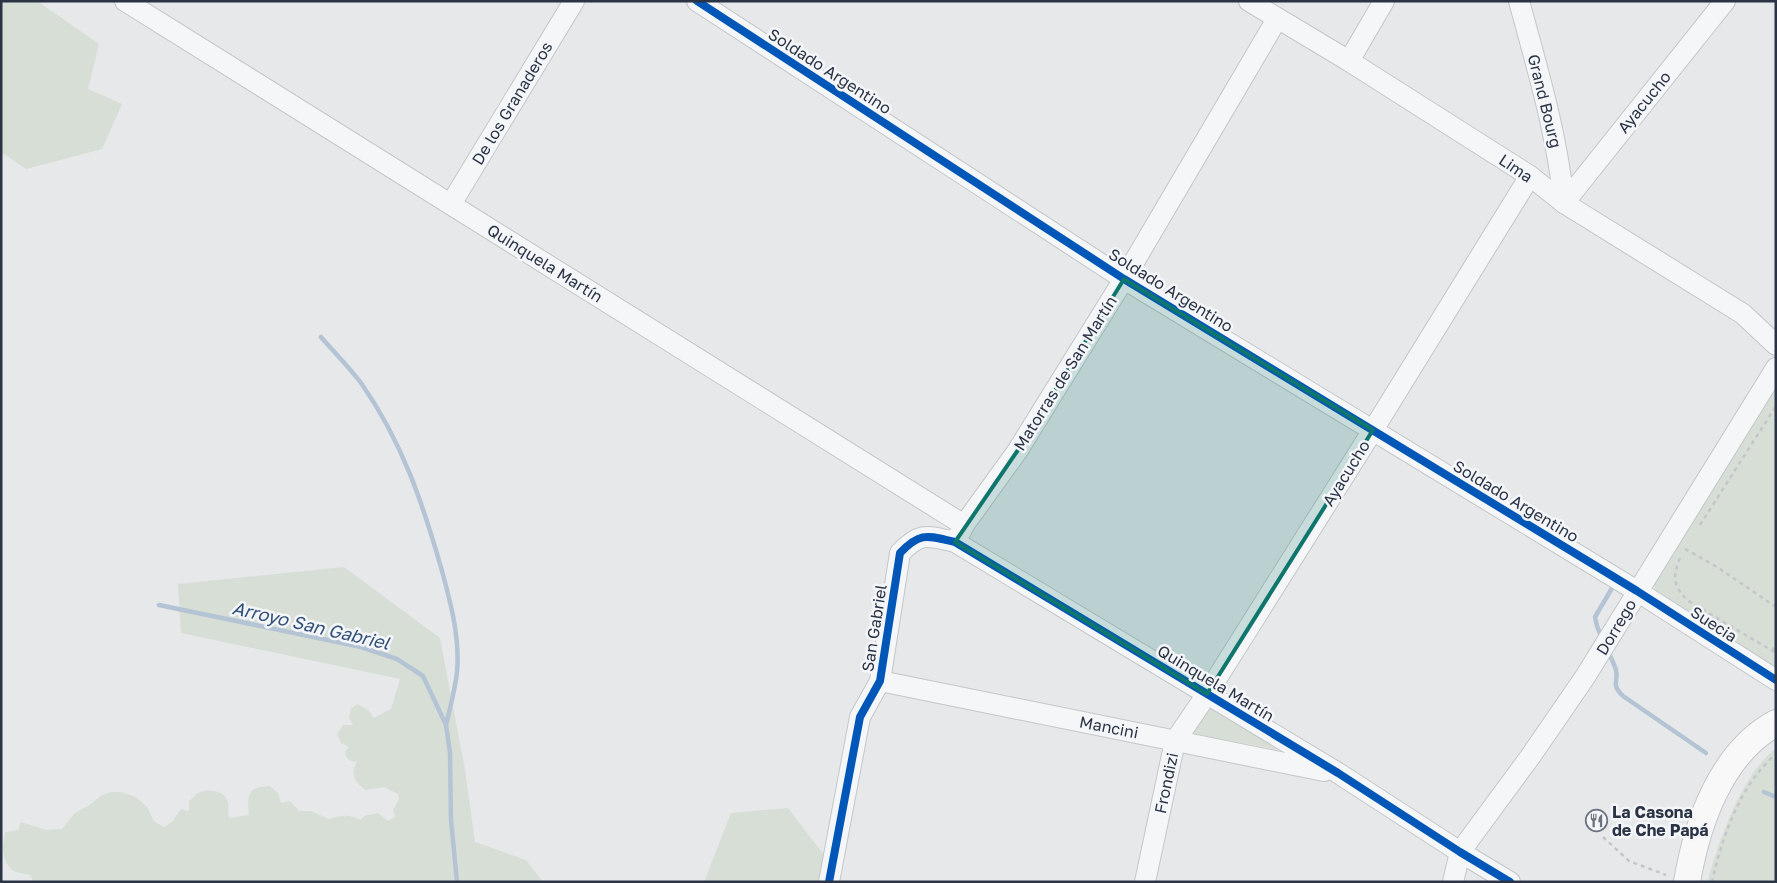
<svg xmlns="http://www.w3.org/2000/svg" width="1777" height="883" viewBox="0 0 1777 883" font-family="'Golos Text',sans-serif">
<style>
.green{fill:#d6ded6}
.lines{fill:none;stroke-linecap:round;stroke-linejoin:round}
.stream{stroke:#b4c4d5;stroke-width:4.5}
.minor-casing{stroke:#c4c6c8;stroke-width:22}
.major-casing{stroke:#c2c5c8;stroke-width:28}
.path{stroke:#c5c6ca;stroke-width:2.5;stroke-dasharray:4 4;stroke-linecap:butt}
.minor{stroke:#f5f6f7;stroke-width:20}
.major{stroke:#f8f8f8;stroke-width:26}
.cycleway-casing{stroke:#f4f6f9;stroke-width:11}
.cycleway{stroke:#0057b8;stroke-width:8}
.marked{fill:#0f766e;fill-opacity:0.2;stroke:#0f766e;stroke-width:4;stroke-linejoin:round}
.labels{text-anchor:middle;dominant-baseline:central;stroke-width:5;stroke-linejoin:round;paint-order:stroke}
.street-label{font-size:16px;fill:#2b3445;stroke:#f4f6f9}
.poi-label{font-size:16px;font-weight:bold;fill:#2b3445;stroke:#f4f6f9;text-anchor:start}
.water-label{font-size:18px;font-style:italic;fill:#34527a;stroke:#f4f6f9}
</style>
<rect width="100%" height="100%" fill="#e6e8ea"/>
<g class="green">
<path d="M1 1H37L99 44 88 89 122 104 102 149 26 169 1 152Z"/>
<path d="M1776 378V672L1656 592 1654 583Z"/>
<path d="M344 567 440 638 465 770 475 842 526 860 543 882H34L30 875C26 874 18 873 14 871 2 864 1 843 6 832L18 830 21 822 46 830 62 829 75 813 88 806 101 796 110 792H122L136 797 147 807 154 821 164 827 173 821 181 809 189 811V801C192 799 195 795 198 793 208 788 226 790 228 803 229 808 227 811 229 818L249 815C247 795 247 787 270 786L278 793 281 803 290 801 299 811H311L329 819C341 815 348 814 360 820L364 816 378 813 388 821 395 817 393 810 399 799 398 794 384 787 365 790C355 781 349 775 357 762 350 761 346 760 345 752L349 747 341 743 337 734 343 725H353L349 718 351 708 358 704 368 710 374 718 391 709 400 679 181 633 178 584Z"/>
<path d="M1210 705 1285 751 1191 733Z"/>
<path d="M1776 748V882H1708C1710 869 1715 857 1719 844 1732 810 1747 772 1776 748Z"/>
<path d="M788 808 827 859 821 882H704L731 813Z"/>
</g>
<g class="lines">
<g class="stream">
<path d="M321 337C334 352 349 367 361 383 402 441 423 504 442 571 451 604 460 638 457 672 455 690 450 708 446 725"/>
<path d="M159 605 361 647 397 659 423 676 446 725 450 753 451 820 457 882"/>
<path d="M1602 639 1597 626 1595 617 1615 583"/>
<path d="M1607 650C1610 656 1614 663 1616 670 1619 683 1610 683 1623 696L1706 753"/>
<path d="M1764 792 1776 797"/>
</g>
<defs>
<g id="minor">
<path d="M125 1 964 525"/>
<path d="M697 1 1124 279 1637 591 1776 680"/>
<path d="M1249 1 1349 61 1530 176 1564 203 1743 314 1776 345"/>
<path d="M1519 1C1537 68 1557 133 1564 203"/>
<path d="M1349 61 1384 1"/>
<path d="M1564 203 1725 1"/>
<path d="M451 204 574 1"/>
<path d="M958 537 964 525 1018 450 1124 279 1277 19"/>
<path d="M880 681 1324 771"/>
<path d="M829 882 860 717 880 681 900 553C921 531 928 536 955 542L1338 773 1460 852 1510 882"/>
<path d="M1145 882 1175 741 1207 694 1373 430 1530 176"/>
<path d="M1453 882 1460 852 1530 757 1585 677 1776 368"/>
</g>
<path id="major" d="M1687 882C1697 823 1721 753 1776 723"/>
</defs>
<use href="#minor" class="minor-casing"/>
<use href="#major" class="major-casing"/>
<g class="path">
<path d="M1700 525 1776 406"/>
<path d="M1685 549 1717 567 1776 607"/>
<path d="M1680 558C1672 577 1673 588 1690 602L1776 653"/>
<path d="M1772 651 1776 645"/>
<path d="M1603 837 1629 861 1666 875"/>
<path d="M1712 882C1722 837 1740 785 1776 754"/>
</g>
<use href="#minor" class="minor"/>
<use href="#major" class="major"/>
<defs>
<g id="cycleway">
<path d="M697 1 1124 279 1637 591 1776 680"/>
<path d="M829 882 860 717 880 681 900 553C921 531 928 536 955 542L1338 773 1460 852 1510 882"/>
</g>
</defs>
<use href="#cycleway" class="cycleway-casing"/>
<use href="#cycleway" class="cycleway"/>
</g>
<path class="marked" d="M1124 279 1373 430 1207 694 955 542 1018 450Z"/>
<defs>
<symbol id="restaurant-ring" viewBox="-11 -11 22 22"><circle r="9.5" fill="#f4f6f9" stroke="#6c737f" stroke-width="1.5"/><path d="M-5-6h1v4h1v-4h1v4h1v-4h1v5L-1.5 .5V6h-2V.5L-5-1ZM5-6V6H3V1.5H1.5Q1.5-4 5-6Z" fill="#6c737f"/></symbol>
</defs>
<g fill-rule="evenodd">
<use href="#restaurant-ring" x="1584" y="808" width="25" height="25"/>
</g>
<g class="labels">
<g class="street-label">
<text transform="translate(830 71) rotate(33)">Soldado Argentino</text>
<text transform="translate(1545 101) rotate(76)">Grand Bourg</text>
<text transform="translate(1644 102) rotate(-51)">Ayacucho</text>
<text transform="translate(512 103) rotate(-59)">De los Granaderos</text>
<text transform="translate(1516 168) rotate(34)">Lima</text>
<text transform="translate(545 263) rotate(32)">Quinquela Martín</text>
<text transform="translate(1171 290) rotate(32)">Soldado Argentino</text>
<text transform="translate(1065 373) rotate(-58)">Matorras de San Martín</text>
<text transform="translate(1346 473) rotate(-58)">Ayacucho</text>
<text transform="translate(1516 501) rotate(31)">Soldado Argentino</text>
<text transform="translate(1714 624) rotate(33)">Suecia</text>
<text transform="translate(1616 627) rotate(-59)">Dorrego</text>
<text transform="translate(874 628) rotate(-81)">San Gabriel</text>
<text transform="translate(1216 683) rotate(31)">Quinquela Martín</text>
<text transform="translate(1109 727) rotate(11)">Mancini</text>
<text transform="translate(1166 783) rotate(-78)">Frondizi</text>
</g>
<g class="poi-label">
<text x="1612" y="812">La Casona<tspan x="1612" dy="18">de Che Papá</tspan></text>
</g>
<g class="water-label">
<text transform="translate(311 625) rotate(13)">Arroyo San Gabriel</text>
</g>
</g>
<rect width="1777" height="883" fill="none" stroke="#2b3445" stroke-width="5"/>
</svg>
